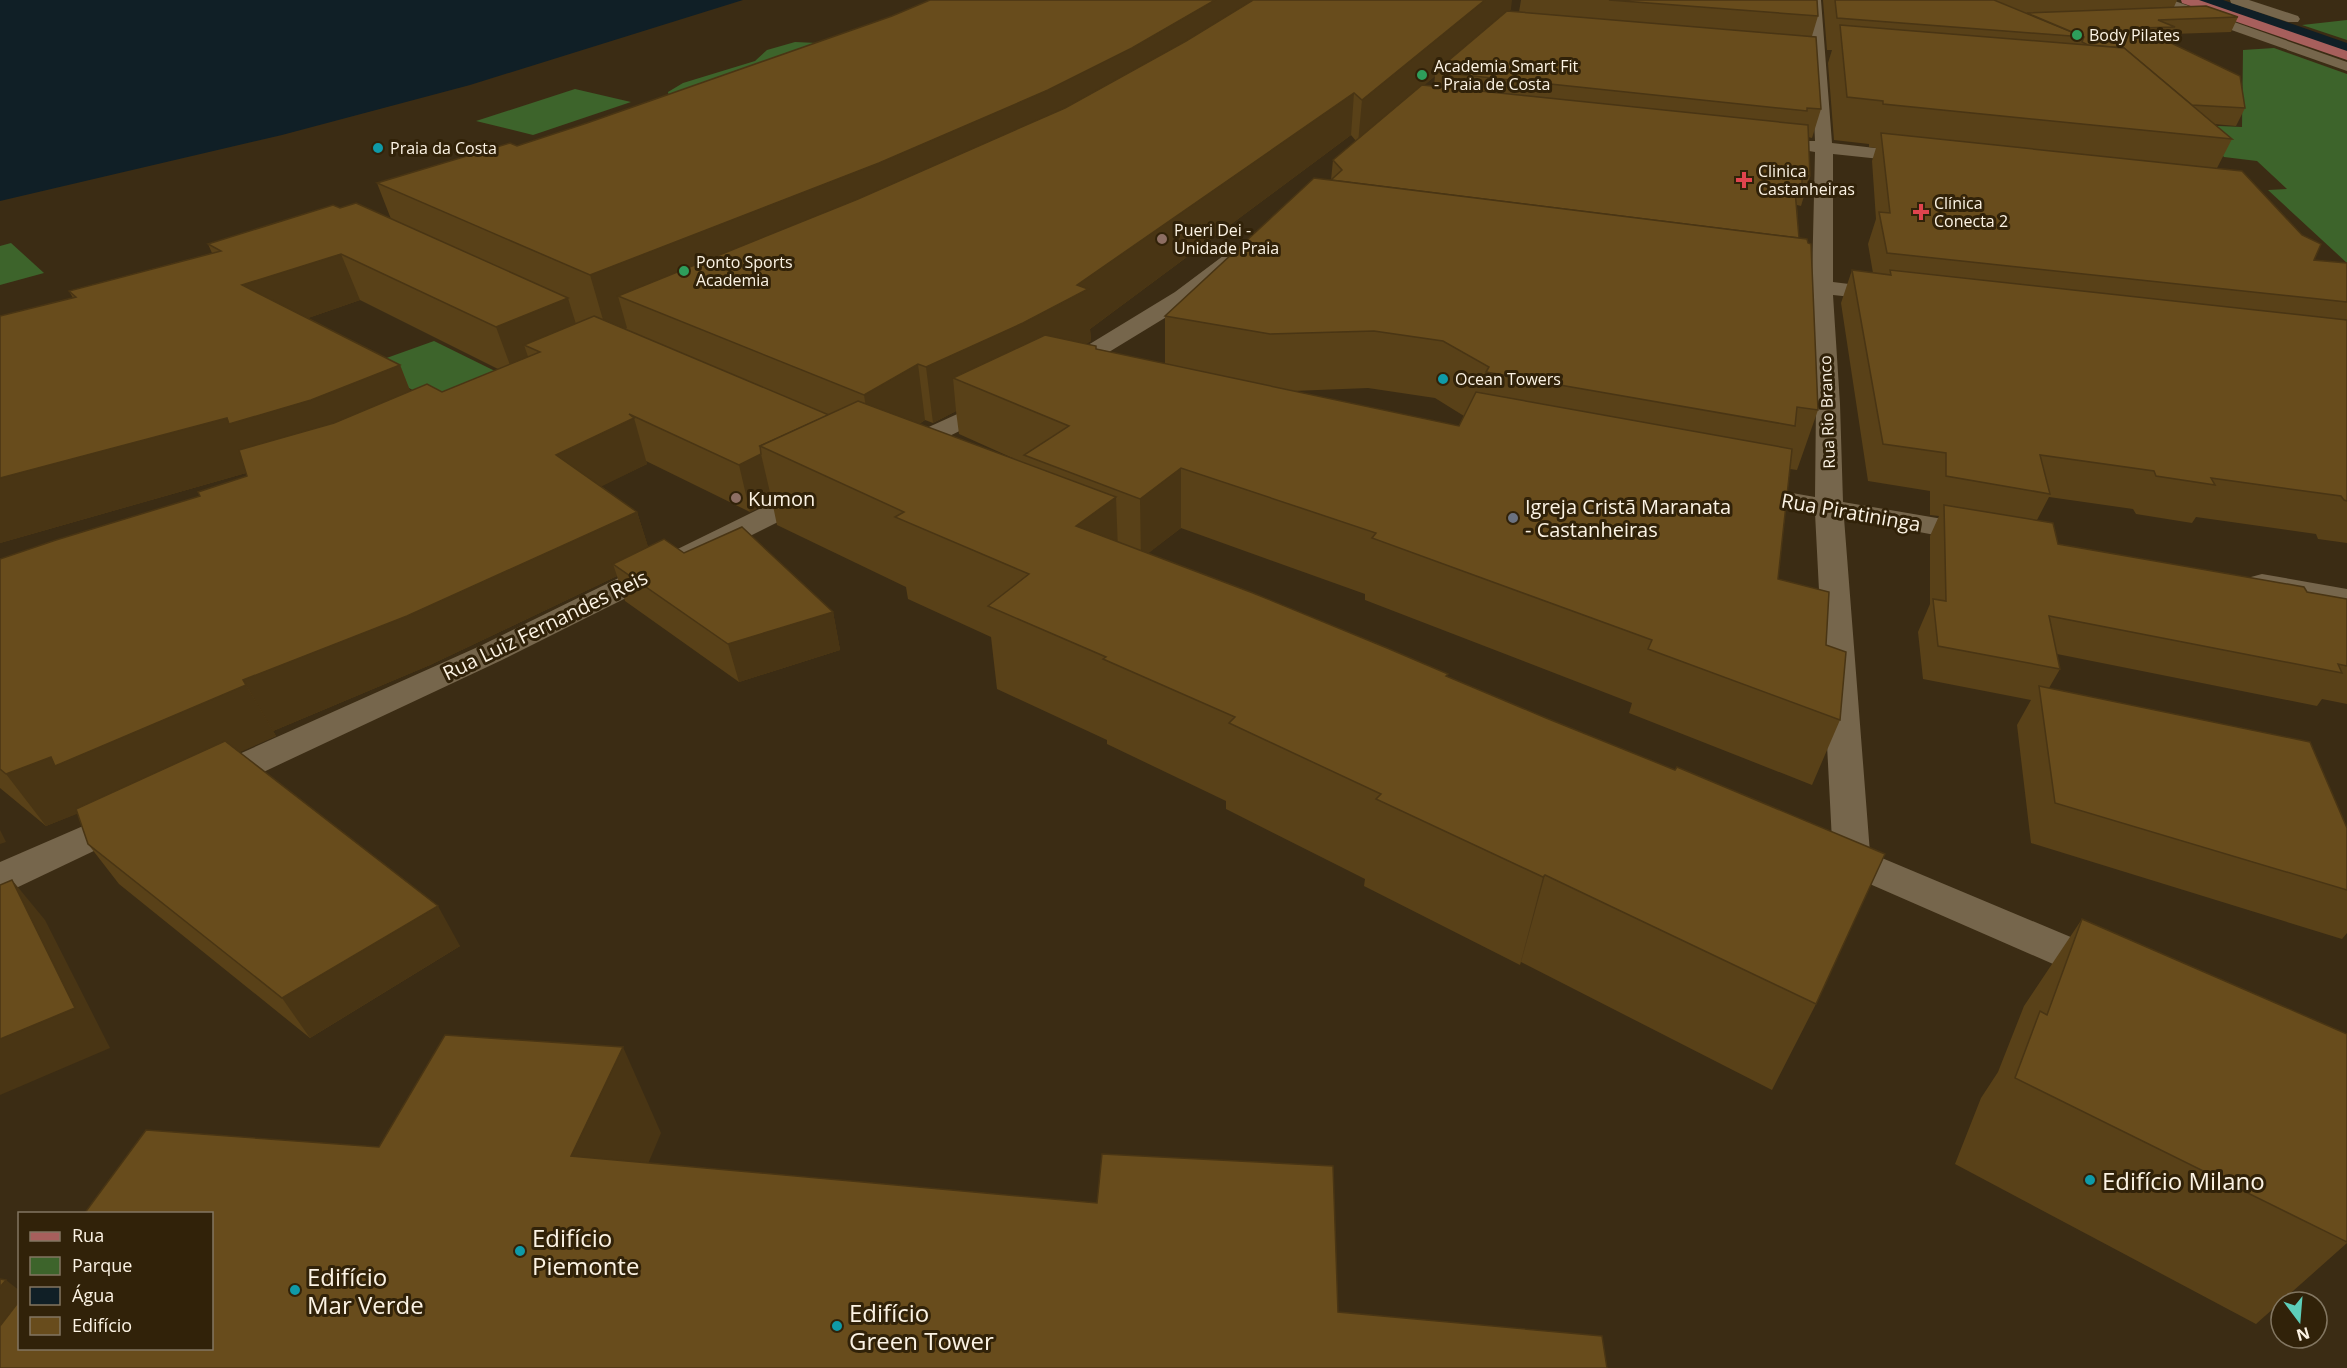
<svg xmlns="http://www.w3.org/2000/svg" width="2347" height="1368" viewBox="0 0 2347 1368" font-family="'Open Sans',sans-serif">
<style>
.green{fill:#3d642b}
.water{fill:#101f26}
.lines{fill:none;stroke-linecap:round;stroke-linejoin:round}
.canal{fill:#101f26;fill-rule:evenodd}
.minor{fill:#76664c;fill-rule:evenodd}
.major{fill:#a75f5c;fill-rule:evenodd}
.wall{fill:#594118;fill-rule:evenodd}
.shaded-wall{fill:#493514}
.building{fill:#684c1c;stroke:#493514;stroke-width:1.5}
.leisure-dot{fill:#2e9e5b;stroke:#312209;stroke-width:2}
.culture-dot{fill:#0f9aa8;stroke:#312209;stroke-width:2}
.health-dot{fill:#e0444e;stroke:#312209;stroke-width:2}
.education-dot{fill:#8d6e63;stroke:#312209;stroke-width:2}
.worship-dot{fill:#6b7280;stroke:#312209;stroke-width:2}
.labels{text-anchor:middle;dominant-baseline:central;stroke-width:6;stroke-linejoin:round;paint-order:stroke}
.far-poi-label{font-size:16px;fill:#fcf3e4;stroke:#312209;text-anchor:start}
.far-street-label{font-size:16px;fill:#fcf3e4;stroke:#312209}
.poi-label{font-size:20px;fill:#fcf3e4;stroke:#312209;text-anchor:start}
.street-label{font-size:20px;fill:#fcf3e4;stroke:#312209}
.near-poi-label{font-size:24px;fill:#fcf3e4;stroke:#312209;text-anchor:start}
</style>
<rect width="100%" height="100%" fill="#3b2c14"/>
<g class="green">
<path d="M2347 20V40L2302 25Z"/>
<path d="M795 42 817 43 669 97 668 92 683 83 755 61 767 50Z"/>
<path d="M2274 48 2347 74V263L2268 190 2287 189 2257 161 2224 157 2195 125 2242 127 2243 50Z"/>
<path d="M575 89 631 102 533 135 476 121Z"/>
<path d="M11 243 44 273 0 285V246Z"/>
<path d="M434 341 499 373 431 400 367 365Z"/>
</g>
<path class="water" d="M0 0H743L470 85 282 135 0 201Z"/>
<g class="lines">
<path class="canal" d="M2194 0H2223L2347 43V56L2197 4Z"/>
<g class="minor">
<path d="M1809 0H1821L1832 143 1918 153 1924 154 1927 158 1924 162 1918 163 1833 154V282L1897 290 1900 295 1897 300 1889 301 1833 295 1840 404 1843 502 1978 525 1988 528 1992 534 1988 540 1978 543 1844 518 1870 853 2116 956 2122 968 2116 980 2101 985 1824 864 1818 854 1824 844 1832 841 1815 513 1742 500 1732 498 1728 492 1732 486 1742 484 1815 497 1816 404 1811 292 1761 285 1757 281 1761 277 1768 275 1812 280 1815 152 1797 149 1794 145 1797 141H1815Z"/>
<path d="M2154 0H2172L2347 62V71L2155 3Z"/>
<path d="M2230 0H2249L2298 16 2300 19 2298 22H2288L2231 3Z"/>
<path d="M1234 251 1241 253 1244 257 1241 261 1191 302 1068 377 1060 379 1052 377 1048 372 1052 367 1175 292 1227 253Z"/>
<path d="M997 396 1006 398 1009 403 1006 408 907 457 898 459 889 457 885 451 889 445Z"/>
<path d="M814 485 824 487 828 493 824 499 502 660 225 790 212 794 199 790 194 781 199 772 480 646 804 487Z"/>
<path d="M2262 574 2347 589V607L2251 589 2247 583 2251 577Z"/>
<path d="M127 807 140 811 146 820 140 829 14 889 0 894V862Z"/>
</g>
<path class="major" d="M2181 0H2199L2347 51V60L2182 3Z"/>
</g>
<g class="wall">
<path d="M1521 0H1817L1818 16 1812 36 1821 109 1812 138 1808 137 1810 176 1801 206 1797 205V207L1799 238 1818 410 1797 470 1790 469 1778 579 1826 645 1840 720 1812 785 1629 713 1632 703 1365 600V594L1181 528 1148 553 1448 677 1816 1004 1772 1090 1521 962 1520 965 1364 886 1365 879 1226 809V801L1107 744V740L997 689 991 637 908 599 906 587 777 525 772 501 750 512 646 461 647 464 601 486 637 512 648 547 684 553 833 612 840 650 739 682 625 601 617 576 430 665 273 731 276 736 239 752 460 946 310 1038 119 884 88 844 78 813 46 826 0 788V559L200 496 247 476 246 473 0 543V316L73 298 69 291 212 253 208 244 340 208 391 219 377 183 517 146 1511 9 1509 11 1519 12ZM1435 76 1434 86 1424 85ZM1351 135 1356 141 1333 160 1331 180 1165 316V364L1097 349 1085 344 1091 341 1090 329ZM360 300 498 369 442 392 410 391 400 365 308 318ZM1368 388 1435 398 1464 416 1459 426 1293 391ZM956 411 959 434 1017 460 919 424 925 420 933 423Z"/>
<path d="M1823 0H2177L2174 7 2238 17 2231 32 2172 34 2168 42 2245 108 2236 126 2214 124 2232 139 2217 168 2314 260 2347 263V543L2318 539 2316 534 2196 517 2192 523 2136 514 2133 509 2049 497 2037 520 2058 544 2307 592 2347 599V704L2322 699 2317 706 2057 654 2060 669 2049 688 2347 828V933L2342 939 2031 843 2017 725 2031 700 1923 679 1918 632 1930 604V536L1939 516 1930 515V491L1868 481 1841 303 1852 270 1873 273 1868 244 1876 219 1872 161 1876 148 1869 147V144L1834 140 1828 63 1832 50H1827Z"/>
<path d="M2082 919 2347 1034V1243L2256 1324 1955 1164 1981 1098 1998 1072 2024 1006Z"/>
</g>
<g class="shaded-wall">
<path d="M1215 0H1259L1133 95 618 296 627 328 608 337 590 275Z"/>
<path d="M1485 0H1512L1511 9 1438 73 1435 72V76L1358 143 1362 100Z"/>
<path d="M1354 93 1351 135 1090 329 1091 341 1027 377 953 378 956 411 933 423 926 367 1077 285Z"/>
<path d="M341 254 360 300 265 333 242 285Z"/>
<path d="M568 298 583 347 540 352 524 345 532 368 514 376 496 327Z"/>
<path d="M918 364 925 420 873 452 864 395Z"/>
<path d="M400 365 420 416 253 471 0 543V478Z"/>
<path d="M634 418 647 464 572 501 556 455Z"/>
<path d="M761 454 772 501 750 512 739 465Z"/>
<path d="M1181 468V528L1141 559 1140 499Z"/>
<path d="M1116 497 1119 577 1076 526Z"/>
<path d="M637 512 652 559 613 564 617 576 430 665 273 731 243 680Z"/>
<path d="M833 612 840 650 739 682 728 644Z"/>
<path d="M246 685 276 736 93 818 87 810 46 826 6 774Z"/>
<path d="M0 830 6 842 0 844Z"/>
<path d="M1545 875 1521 962 1520 965 1543 877Z"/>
<path d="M12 880 45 920 110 1048 0 1095V1039Z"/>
<path d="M438 906 460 946 310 1038 282 998Z"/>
<path d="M623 1047 661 1133 616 1240 571 1156Z"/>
<path d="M6 1280 20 1291V1348L0 1368V1287Z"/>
</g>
<g class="building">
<path d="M930 0H1215L1132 48 1048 90 879 163 590 275 377 183 510 143 517 146 587 123 892 16Z"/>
<path d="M1253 0H1485L1362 100 1354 93 1077 285 1088 289 1023 323 926 367 918 364 864 395 618 296 858 199 1065 108 1186 41Z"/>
<path d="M1609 0H1817L1818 16Z"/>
<path d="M1835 0H1994L2084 37 1837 18Z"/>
<path d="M2206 6 2238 17 2158 20 2175 27 2140 28 2240 76 2245 108 2192 105 2124 48 2088 45 2082 42 2084 37 2027 13Z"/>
<path d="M1507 11 1816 37 1821 109 1807 108V111L1435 72Z"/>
<path d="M1840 25 2124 48 2232 139 1883 104V101L1847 97Z"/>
<path d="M1422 85 1808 125 1810 176 1802 175V191L1795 190 1799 238 1331 180 1342 170 1333 160Z"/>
<path d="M1881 133 2242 171 2302 235 2321 244 2314 260 2347 263V302L1887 253 1879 212 1890 213Z"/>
<path d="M1314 178 1807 239 1808 243 1811 244 1818 410 1797 407 1795 426 1486 372 1489 367 1443 341 1374 331 1270 334 1165 316Z"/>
<path d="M356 203 568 298 496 327 341 254 242 285 400 365 311 400 229 424 227 418 0 478V316L76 297 69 291 221 251 208 244 333 205 340 208Z"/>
<path d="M1852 270 1891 275 1890 270 2347 320V501L2344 500 2341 496 2211 478 2215 485 2156 476 2154 471 2040 455 2050 494 1946 476V453L1883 444Z"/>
<path d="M594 316 829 415 760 446 761 454 739 465 629 414 634 418 556 455 637 512 407 616 243 680 246 685 55 766 51 757 6 774 0 769V559L56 540 200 496 198 492 247 476 239 450 334 423 427 384 442 392 540 352 524 345Z"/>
<path d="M1045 335 1096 346V349L1459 426 1476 392 1792 449 1778 579 1829 592 1826 645 1846 652 1840 720 1648 649 1652 640 1372 538 1376 533 1181 468 1140 499 1024 455 1069 426 953 378Z"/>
<path d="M858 401 1116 497 1076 526 1253 593 1387 648 1448 674 1446 676 1546 718 1675 770 1677 767 1885 854 1816 1004 1545 875 1543 877 1376 799 1381 794 1229 723 1235 717 1103 659 1106 657 988 606 1029 574 895 517 904 512 760 446Z"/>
<path d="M1944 505 2053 523 2058 544 2304 587 2307 592 2347 599V666L2338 664 2342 673 2049 616 2060 669 1938 646 1933 599 1946 601Z"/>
<path d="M742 527 833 612 728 644 613 564 664 539 684 553Z"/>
<path d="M2039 686 2310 742 2347 828V890L2055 803Z"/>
<path d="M225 741 438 906 282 998 88 844 76 809Z"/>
<path d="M12 880 75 1008 0 1039V885Z"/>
<path d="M2082 919 2347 1034V1242L2015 1078 2040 1011 2047 1015Z"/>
<path d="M445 1035 623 1047 571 1156 1097 1203 1102 1154 1333 1166 1338 1312 1602 1336 1607 1368H0V1326L20 1300V1348H212V1214H84L146 1130 379 1147Z"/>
<path d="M0 1279 6 1280 0 1287Z"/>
</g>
<g class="leisure-dot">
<circle cx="2077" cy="35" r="6"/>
<circle cx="1422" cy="75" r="6"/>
<circle cx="684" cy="271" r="6"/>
</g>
<g class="culture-dot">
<circle cx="378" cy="148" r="6"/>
<circle cx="1443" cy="379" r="6"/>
<circle cx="2090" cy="1180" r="6"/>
<circle cx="520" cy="1251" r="6"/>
<circle cx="295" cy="1290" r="6"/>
<circle cx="837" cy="1326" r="6"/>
</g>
<g class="health-dot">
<path d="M1741 171h6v6h6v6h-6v6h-6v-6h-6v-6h6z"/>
<path d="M1918 203h6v6h6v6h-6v6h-6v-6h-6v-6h6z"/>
</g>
<g class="education-dot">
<circle cx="1162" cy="239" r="6"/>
<circle cx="736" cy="498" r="6"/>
</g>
<circle class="worship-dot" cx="1513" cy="518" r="6"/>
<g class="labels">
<g class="far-poi-label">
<text x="2089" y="35">Body Pilates</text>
<text x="1434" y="66">Academia Smart Fit<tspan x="1434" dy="18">- Praia de Costa</tspan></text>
<text x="390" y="148">Praia da Costa</text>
<text x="1758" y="171">Clinica<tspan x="1758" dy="18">Castanheiras</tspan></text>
<text x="1934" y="203">Clínica<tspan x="1934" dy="18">Conecta 2</tspan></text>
<text x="1174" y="230">Pueri Dei -<tspan x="1174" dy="18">Unidade Praia</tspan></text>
<text x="696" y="262">Ponto Sports<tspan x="696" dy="18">Academia</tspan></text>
<text x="1455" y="379">Ocean Towers</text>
</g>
<g class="far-street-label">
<text transform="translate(1827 412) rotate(-92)">Rua Rio Branco</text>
</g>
<g class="poi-label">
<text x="748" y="498">Kumon</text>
<text x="1525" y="506">Igreja Cristã Maranata<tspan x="1525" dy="23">- Castanheiras</tspan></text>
</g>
<g class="street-label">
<text transform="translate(1851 512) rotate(10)">Rua Piratininga</text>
<text transform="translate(545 625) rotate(-26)">Rua Luiz Fernandes Reis</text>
</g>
<g class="near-poi-label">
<text x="2102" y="1180">Edifício Milano</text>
<text x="532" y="1237">Edifício<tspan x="532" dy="28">Piemonte</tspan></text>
<text x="307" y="1276">Edifício<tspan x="307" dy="28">Mar Verde</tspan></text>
<text x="849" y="1312">Edifício<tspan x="849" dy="28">Green Tower</tspan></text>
</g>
</g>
<rect x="18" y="1212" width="195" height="138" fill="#312209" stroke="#827661" stroke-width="1.5"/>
<rect x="30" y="1232" width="30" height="9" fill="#a75f5c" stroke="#827661" stroke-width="1.5"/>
<text x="72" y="1242" font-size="18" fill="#fcf3e4">Rua</text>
<rect x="30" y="1257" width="30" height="18" fill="#3d642b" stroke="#827661" stroke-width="1.5"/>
<text x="72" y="1272" font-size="18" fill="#fcf3e4">Parque</text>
<rect x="30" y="1287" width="30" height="18" fill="#101f26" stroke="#827661" stroke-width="1.5"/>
<text x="72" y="1302" font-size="18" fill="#fcf3e4">Água</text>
<rect x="30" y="1317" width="30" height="18" fill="#684c1c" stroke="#827661" stroke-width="1.5"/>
<text x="72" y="1332" font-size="18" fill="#fcf3e4">Edifício</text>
<g transform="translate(2299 1320) rotate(164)"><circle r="28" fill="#312209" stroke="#827661" stroke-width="1.5"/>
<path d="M0-4.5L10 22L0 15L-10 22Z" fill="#5dceb9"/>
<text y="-9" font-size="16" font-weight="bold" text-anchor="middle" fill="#fcf3e4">N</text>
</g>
</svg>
